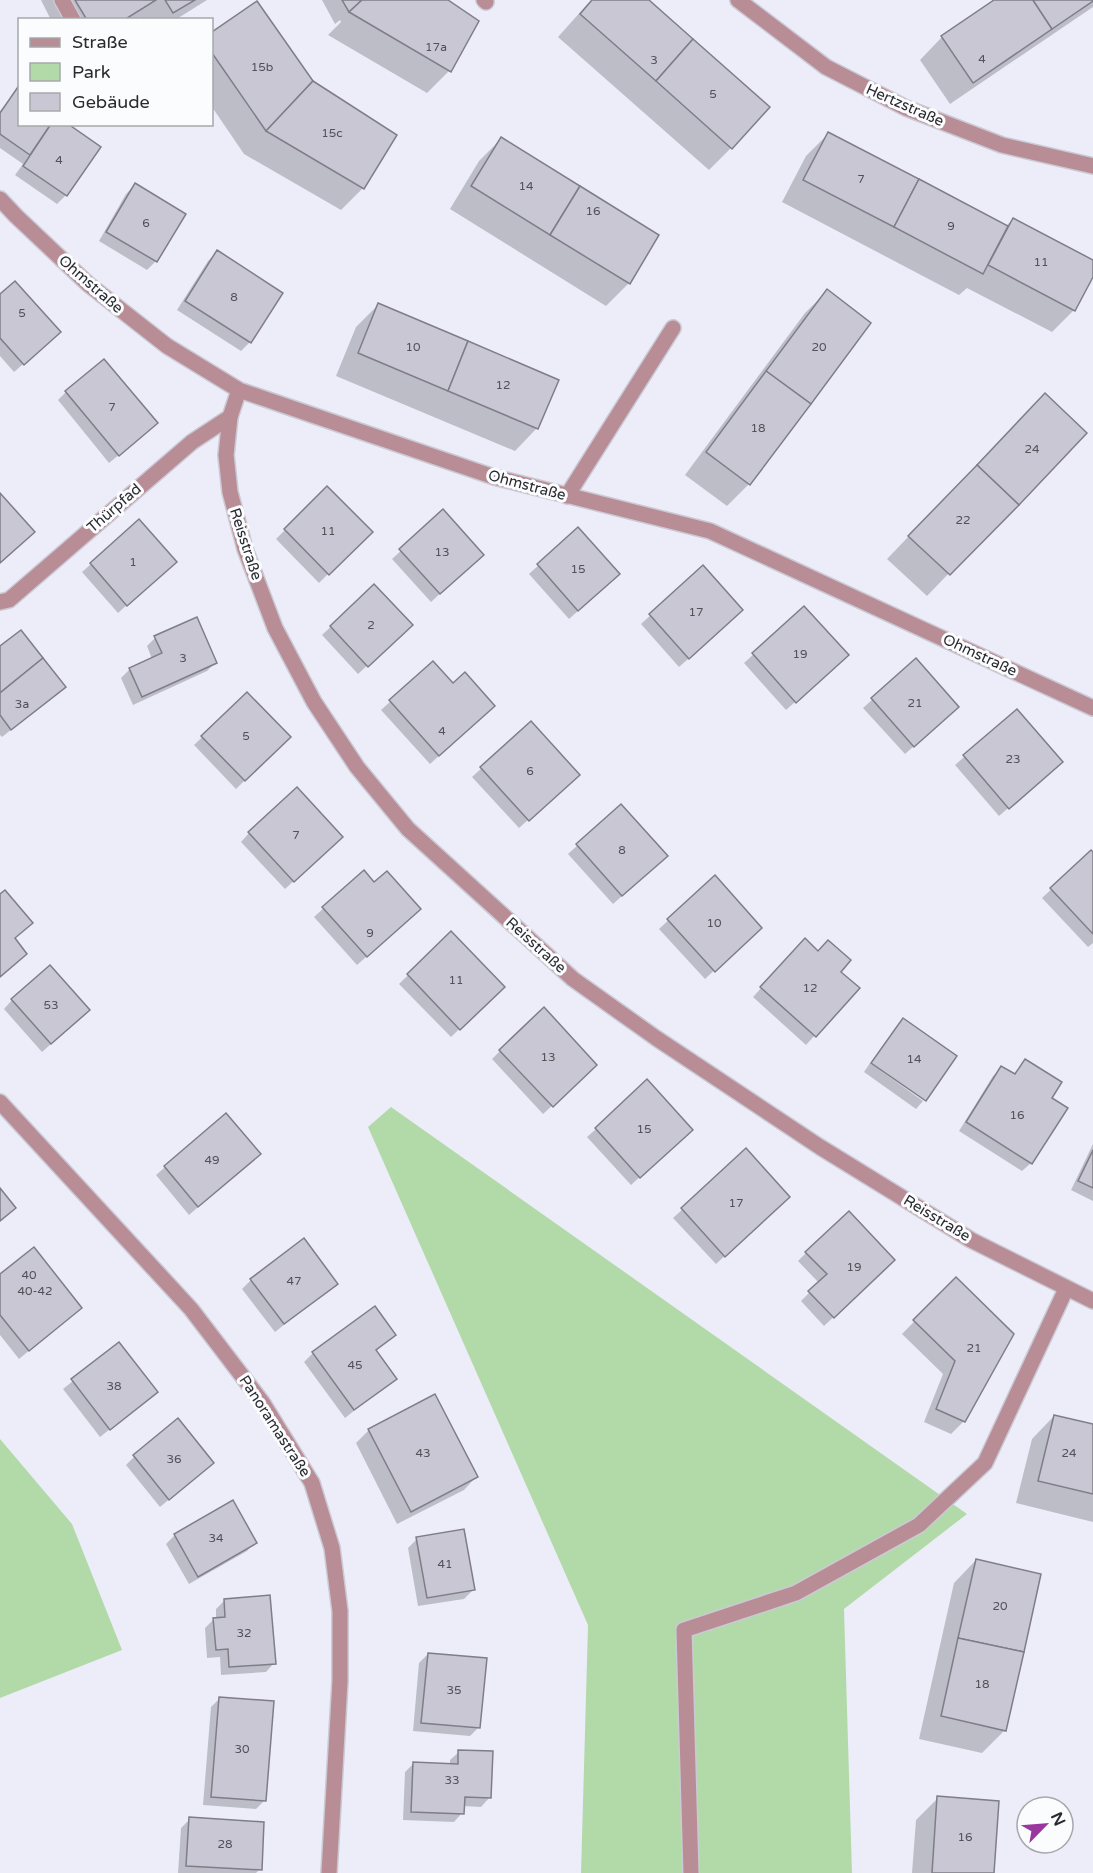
<svg xmlns="http://www.w3.org/2000/svg" width="1093" height="1873" viewBox="0 0 1093 1873" font-family="'Varela Round',sans-serif">
<style>
.green{fill:#b2daa9}
.shadow{fill:#0003}
.building{fill:#c9c7d3;stroke:#7f7d88;stroke-width:1.5}
.lines{fill:none;stroke-linecap:round;stroke-linejoin:round}
.lane-casing{stroke:#cacad5;stroke-width:18}
.street-casing{stroke:#cacad5;stroke-width:18}
.lane{stroke:#b98d95;stroke-width:15}
.street{stroke:#b98d95;stroke-width:15}
.labels{text-anchor:middle;dominant-baseline:central;stroke-width:6;stroke-linejoin:round;paint-order:stroke}
.number-label{font-size:12px;fill:#525158}
.street-label{font-size:15px;fill:#2a2a2f;stroke:#fbfcfe}
</style>
<rect width="100%" height="100%" fill="#ededfa"/>
<g class="green">
<path d="M391 1107 967 1514 844 1609 852 1873H581L588 1625 368 1127Z"/>
<path d="M0 1439 72 1524 122 1650 0 1698Z"/>
</g>
<g class="shadow">
<path d="M41 0H207L175 20H141L140 17 136 20H51Z"/>
<path d="M322 0H446L449 71 427 93 328 35 341 22 340 20 335 24Z"/>
<path d="M591 0H647L731 148 709 170 558 37Z"/>
<path d="M997 0H1093V7L950 104 920 60 942 37Z"/>
<path d="M256 3 363 188 341 210 244 154 212 107V34Z"/>
<path d="M20 85V124H65L99 148 66 195 57 204 15 175 23 164 0 148V111Z"/>
<path d="M828 134 1006 226 1013 219 1093 261V273L1074 310 1052 332 967 288 959 295 782 202 806 156Z"/>
<path d="M501 139 657 236 629 283 606 306 450 209 479 161Z"/>
<path d="M135 185 156 261 147 270 99 241 126 194Z"/>
<path d="M217 252 250 342 241 351 177 310 208 261Z"/>
<path d="M827 291 749 484 727 506 685 475 805 313Z"/>
<path d="M0 296 50 341 14 372 0 356Z"/>
<path d="M378 305 537 428 515 451 336 376 356 327Z"/>
<path d="M66 392 147 432 109 463 58 400Z"/>
<path d="M1023 417 1084 433 927 596 887 559Z"/>
<path d="M327 488 370 532 319 583 276 539Z"/>
<path d="M443 512 473 563 431 602 392 559Z"/>
<path d="M578 529 609 583 569 619 529 574Z"/>
<path d="M91 564 166 570 118 613 82 572Z"/>
<path d="M703 567 733 619 679 667 641 624Z"/>
<path d="M374 586 402 633 358 674 322 635Z"/>
<path d="M804 608 838 664 786 710 744 663Z"/>
<path d="M155 638 215 663 207 671 133 705 121 678 130 669 152 659 147 646Z"/>
<path d="M0 648 64 687 2 737 0 735Z"/>
<path d="M916 660 949 715 905 754 863 708Z"/>
<path d="M433 663 484 715 430 764 381 710Z"/>
<path d="M247 694 289 737 236 789 194 745Z"/>
<path d="M1017 711 1052 770 999 816 955 765Z"/>
<path d="M531 723 569 783 519 828 472 777Z"/>
<path d="M621 806 657 865 613 904 568 854Z"/>
<path d="M249 833 332 846 285 889 241 842Z"/>
<path d="M1091 852 1093 854V943L1088 947 1042 898Z"/>
<path d="M363 872 410 918 357 965 314 917Z"/>
<path d="M715 877 751 936 705 979 659 929Z"/>
<path d="M451 933 503 987 451 1037 399 984Z"/>
<path d="M796 949 818 953 858 988 806 1045 753 997Z"/>
<path d="M12 1000 79 1019 42 1052 4 1009Z"/>
<path d="M903 1020 925 1099 872 1061 895 1028Z"/>
<path d="M500 1051 587 1074 543 1114 492 1059Z"/>
<path d="M1025 1060 1031 1163 1022 1171 959 1131 993 1076 1002 1068 1013 1075Z"/>
<path d="M870 1063 923 1101 916 1109 864 1072Z"/>
<path d="M226 1115 259 1154 189 1215 156 1175Z"/>
<path d="M596 1129 682 1138 631 1185 587 1137Z"/>
<path d="M1093 1144V1201L1071 1190Z"/>
<path d="M746 1151 779 1206 716 1264 673 1218Z"/>
<path d="M806 1253 884 1269 824 1326 801 1301 819 1283 798 1261Z"/>
<path d="M0 1276 80 1308 19 1359 0 1335Z"/>
<path d="M956 1279 964 1421 951 1434 924 1422 943 1374 902 1334Z"/>
<path d="M251 1280 336 1284 275 1332 242 1289Z"/>
<path d="M375 1308 394 1335 375 1352 395 1378 345 1418 304 1362 313 1353Z"/>
<path d="M119 1344 156 1392 100 1437 63 1389Z"/>
<path d="M1054 1416 1093 1426V1522L1016 1503 1032 1439Z"/>
<path d="M369 1430 476 1477 464 1490 397 1524 356 1443Z"/>
<path d="M135 1456 212 1463 160 1507 126 1465Z"/>
<path d="M175 1535 255 1542 247 1551 189 1584 166 1544Z"/>
<path d="M417 1539 473 1590 464 1599 418 1606 408 1548Z"/>
<path d="M976 1560 1005 1730 982 1753 919 1739 954 1583Z"/>
<path d="M224 1601 274 1663 266 1672 221 1675 220 1657 207 1658 205 1628 214 1619H216V1609Z"/>
<path d="M428 1654 479 1727 470 1736 413 1731 419 1663Z"/>
<path d="M219 1699 265 1800 256 1809 203 1805 211 1707Z"/>
<path d="M459 1752 489 1798 481 1807 463 1806 462 1813 454 1822 403 1820 405 1772 414 1763 450 1765V1760Z"/>
<path d="M938 1798 992 1873H912L916 1820Z"/>
<path d="M190 1819 260 1869 256 1873H178L181 1828Z"/>
</g>
<g class="building">
<path d="M75 0H156L124 20H87Z"/>
<path d="M165 0H195L173 13Z"/>
<path d="M342 0H362L349 12Z"/>
<path d="M362 0H448L479 21 451 72 349 12Z"/>
<path d="M592 0H649L693 39 656 81 580 14Z"/>
<path d="M994 0H1033L1052 29 973 83 941 36Z"/>
<path d="M1033 0H1093V1L1052 29Z"/>
<path d="M257 1 313 81 266 131 212 53V32Z"/>
<path d="M693 39 770 107 732 149 656 81Z"/>
<path d="M313 81 397 135 364 189 266 131Z"/>
<path d="M20 84V124H51L30 155 0 134V113Z"/>
<path d="M51 124H68L101 147 67 196 23 166Z"/>
<path d="M828 132 919 179 894 227 803 180Z"/>
<path d="M501 137 580 186 550 235 471 186Z"/>
<path d="M919 179 1008 226 983 274 894 227Z"/>
<path d="M135 183 186 214 157 262 106 232Z"/>
<path d="M580 186 659 235 630 284 550 235Z"/>
<path d="M1013 218 1093 260V277L1075 311 988 265Z"/>
<path d="M217 250 283 293 251 343 185 301Z"/>
<path d="M15 281 61 332 24 365 0 338V294Z"/>
<path d="M827 289 871 323 811 404 766 371Z"/>
<path d="M378 303 468 341 448 391 358 353Z"/>
<path d="M468 341 559 380 538 429 448 391Z"/>
<path d="M104 359 158 423 119 456 65 391Z"/>
<path d="M766 371 811 404 750 485 706 452Z"/>
<path d="M1045 393 1087 433 1019 505 977 465Z"/>
<path d="M977 465 1019 505 950 575 908 536Z"/>
<path d="M327 486 373 532 329 575 284 529Z"/>
<path d="M0 493 35 532 0 563Z"/>
<path d="M443 509 484 555 440 594 399 549Z"/>
<path d="M139 519 177 562 127 606 90 563Z"/>
<path d="M578 527 620 574 578 611 537 564Z"/>
<path d="M703 565 743 610 689 659 649 614Z"/>
<path d="M374 584 413 625 368 667 330 626Z"/>
<path d="M804 606 849 655 796 703 752 653Z"/>
<path d="M197 617 217 663 142 697 129 668 162 653 154 636Z"/>
<path d="M21 630 43 658 0 693V646Z"/>
<path d="M43 658 66 687 11 730 0 715V693Z"/>
<path d="M916 658 959 707 914 747 871 698Z"/>
<path d="M433 661 453 683 465 672 495 706 439 756 389 700Z"/>
<path d="M247 692 291 737 245 781 201 736Z"/>
<path d="M1017 709 1063 762 1009 809 963 755Z"/>
<path d="M531 721 580 775 529 821 480 767Z"/>
<path d="M297 787 343 837 294 882 248 832Z"/>
<path d="M621 804 668 856 622 896 576 844Z"/>
<path d="M1091 850 1093 852V934L1050 888Z"/>
<path d="M364 870 374 882 387 871 421 909 367 957 322 907Z"/>
<path d="M715 875 762 928 715 972 667 919Z"/>
<path d="M5 890 33 923 15 938 27 954 0 977V894Z"/>
<path d="M451 931 505 987 460 1030 407 974Z"/>
<path d="M805 938 818 951 828 940 851 960 841 972 860 988 816 1037 760 987Z"/>
<path d="M50 965 90 1010 51 1044 11 999Z"/>
<path d="M544 1007 597 1065 553 1107 499 1050Z"/>
<path d="M903 1018 957 1056 926 1101 871 1063Z"/>
<path d="M1025 1059 1062 1082 1052 1098 1068 1108 1032 1164 966 1122 1001 1066 1015 1074Z"/>
<path d="M647 1079 693 1130 640 1178 595 1128Z"/>
<path d="M226 1113 261 1154 198 1207 164 1166Z"/>
<path d="M746 1148 790 1197 725 1257 681 1208Z"/>
<path d="M1093 1150V1188L1078 1181Z"/>
<path d="M0 1188 16 1208 0 1221Z"/>
<path d="M849 1211 895 1260 834 1318 808 1291 827 1274 805 1252Z"/>
<path d="M304 1238 338 1284 284 1324 250 1279Z"/>
<path d="M34 1247 82 1308 29 1351 0 1315V1274Z"/>
<path d="M956 1277 1014 1334 965 1422 936 1409 955 1361 913 1320Z"/>
<path d="M375 1306 396 1335 376 1350 397 1379 354 1410 312 1352Z"/>
<path d="M119 1342 158 1392 110 1430 71 1379Z"/>
<path d="M435 1394 478 1477 411 1512 368 1429Z"/>
<path d="M1054 1415 1093 1424V1494L1038 1481Z"/>
<path d="M178 1418 214 1463 169 1500 133 1455Z"/>
<path d="M233 1500 257 1543 198 1577 174 1534Z"/>
<path d="M464 1529 475 1590 427 1598 416 1537Z"/>
<path d="M976 1559 1041 1574 1024 1652 958 1638Z"/>
<path d="M270 1595 276 1664 229 1667 228 1649 216 1650 213 1618 225 1617 224 1599Z"/>
<path d="M958 1638 1024 1652 1006 1731 941 1716Z"/>
<path d="M428 1653 487 1658 480 1728 421 1723Z"/>
<path d="M219 1697 274 1701 266 1801 211 1797Z"/>
<path d="M458 1750 493 1751 491 1798 465 1797 464 1814 411 1812 413 1762 458 1764Z"/>
<path d="M937 1796 999 1801 994 1873H932Z"/>
<path d="M189 1817 264 1822 262 1870 186 1866Z"/>
</g>
<g class="lines">
<defs>
<g id="lane">
<path d="M62 0 73 20"/>
<path d="M484 0 486 2"/>
<path d="M567 496 673 328"/>
<path d="M691 1873 684 1630 796 1593 919 1525 985 1463 1066 1289"/>
</g>
<g id="street">
<path d="M738 0 826 67 906 108 1002 145 1093 166"/>
<path d="M0 199 16 216 88 284 167 346 239 390 494 477 710 531 1093 708"/>
<path d="M239 390 230 417 226 455 230 492 245 549 275 628 314 702 357 767 408 829 573 979 656 1038 820 1147 971 1240 1093 1301"/>
<path d="M0 602 9 600 192 442 230 417"/>
<path d="M0 1102 191 1309 262 1402 312 1483 332 1548 340 1611V1681L329 1873"/>
</g>
</defs>
<use href="#lane" class="lane-casing"/>
<use href="#street" class="street-casing"/>
<use href="#lane" class="lane"/>
<use href="#street" class="street"/>
</g>
<g class="labels">
<g class="number-label">
<text x="436" y="47">17a</text>
<text x="982" y="59">4</text>
<text x="654" y="60">3</text>
<text x="262" y="67">15b</text>
<text x="713" y="94">5</text>
<text x="332" y="133">15c</text>
<text x="59" y="160">4</text>
<text x="861" y="179">7</text>
<text x="526" y="186">14</text>
<text x="593" y="211">16</text>
<text x="146" y="223">6</text>
<text x="951" y="226">9</text>
<text x="1041" y="262">11</text>
<text x="234" y="297">8</text>
<text x="22" y="313">5</text>
<text x="413" y="347">10</text>
<text x="819" y="347">20</text>
<text x="503" y="385">12</text>
<text x="112" y="407">7</text>
<text x="758" y="428">18</text>
<text x="1032" y="449">24</text>
<text x="963" y="520">22</text>
<text x="328" y="531">11</text>
<text x="442" y="552">13</text>
<text x="133" y="562">1</text>
<text x="578" y="569">15</text>
<text x="696" y="612">17</text>
<text x="371" y="625">2</text>
<text x="800" y="654">19</text>
<text x="183" y="658">3</text>
<text x="915" y="703">21</text>
<text x="22" y="704">3a</text>
<text x="442" y="731">4</text>
<text x="246" y="736">5</text>
<text x="1013" y="759">23</text>
<text x="530" y="771">6</text>
<text x="296" y="835">7</text>
<text x="622" y="850">8</text>
<text x="714" y="923">10</text>
<text x="370" y="933">9</text>
<text x="456" y="980">11</text>
<text x="810" y="988">12</text>
<text x="51" y="1005">53</text>
<text x="548" y="1057">13</text>
<text x="914" y="1059">14</text>
<text x="1017" y="1115">16</text>
<text x="644" y="1129">15</text>
<text x="212" y="1160">49</text>
<text x="736" y="1203">17</text>
<text x="854" y="1267">19</text>
<text x="29" y="1275">40</text>
<text x="294" y="1281">47</text>
<text x="35" y="1291">40-42</text>
<text x="974" y="1348">21</text>
<text x="355" y="1365">45</text>
<text x="114" y="1386">38</text>
<text x="423" y="1453">43</text>
<text x="1069" y="1453">24</text>
<text x="174" y="1459">36</text>
<text x="216" y="1538">34</text>
<text x="445" y="1564">41</text>
<text x="1000" y="1606">20</text>
<text x="244" y="1633">32</text>
<text x="982" y="1684">18</text>
<text x="454" y="1690">35</text>
<text x="242" y="1749">30</text>
<text x="452" y="1780">33</text>
<text x="965" y="1837">16</text>
<text x="225" y="1844">28</text>
</g>
<g class="street-label">
<text transform="translate(905 105) rotate(24)">Hertzstraße</text>
<text transform="translate(91 284) rotate(41)">Ohmstraße</text>
<text transform="translate(527 485) rotate(15)">Ohmstraße</text>
<text transform="translate(114 508) rotate(-41)">Thürpfad</text>
<text transform="translate(246 544) rotate(72)">Reisstraße</text>
<text transform="translate(980 655) rotate(25)">Ohmstraße</text>
<text transform="translate(536 945) rotate(42)">Reisstraße</text>
<text transform="translate(937 1218) rotate(31)">Reisstraße</text>
<text transform="translate(275 1426) rotate(57)">Panoramastraße</text>
</g>
</g>
<rect x="18" y="18" width="195" height="108" fill="#fbfcfe" stroke="#a7a8ab" stroke-width="1.5"/>
<rect x="30" y="38" width="30" height="9" fill="#b98d95" stroke="#a7a8ab" stroke-width="1.5"/>
<text x="72" y="48" font-size="18" fill="#2a2a2f">Straße</text>
<rect x="30" y="63" width="30" height="18" fill="#b2daa9" stroke="#a7a8ab" stroke-width="1.5"/>
<text x="72" y="78" font-size="18" fill="#2a2a2f">Park</text>
<rect x="30" y="93" width="30" height="18" fill="#c9c7d3" stroke="#a7a8ab" stroke-width="1.5"/>
<text x="72" y="108" font-size="18" fill="#2a2a2f">Gebäude</text>
<g transform="translate(1045 1825) rotate(65)"><circle r="28" fill="#fbfcfe" stroke="#a7a8ab" stroke-width="1.5"/>
<path d="M0-4.5L10 22L0 15L-10 22Z" fill="#9a379e"/>
<text y="-9" font-size="16" font-weight="bold" text-anchor="middle" fill="#2a2a2f">N</text>
</g>
</svg>
